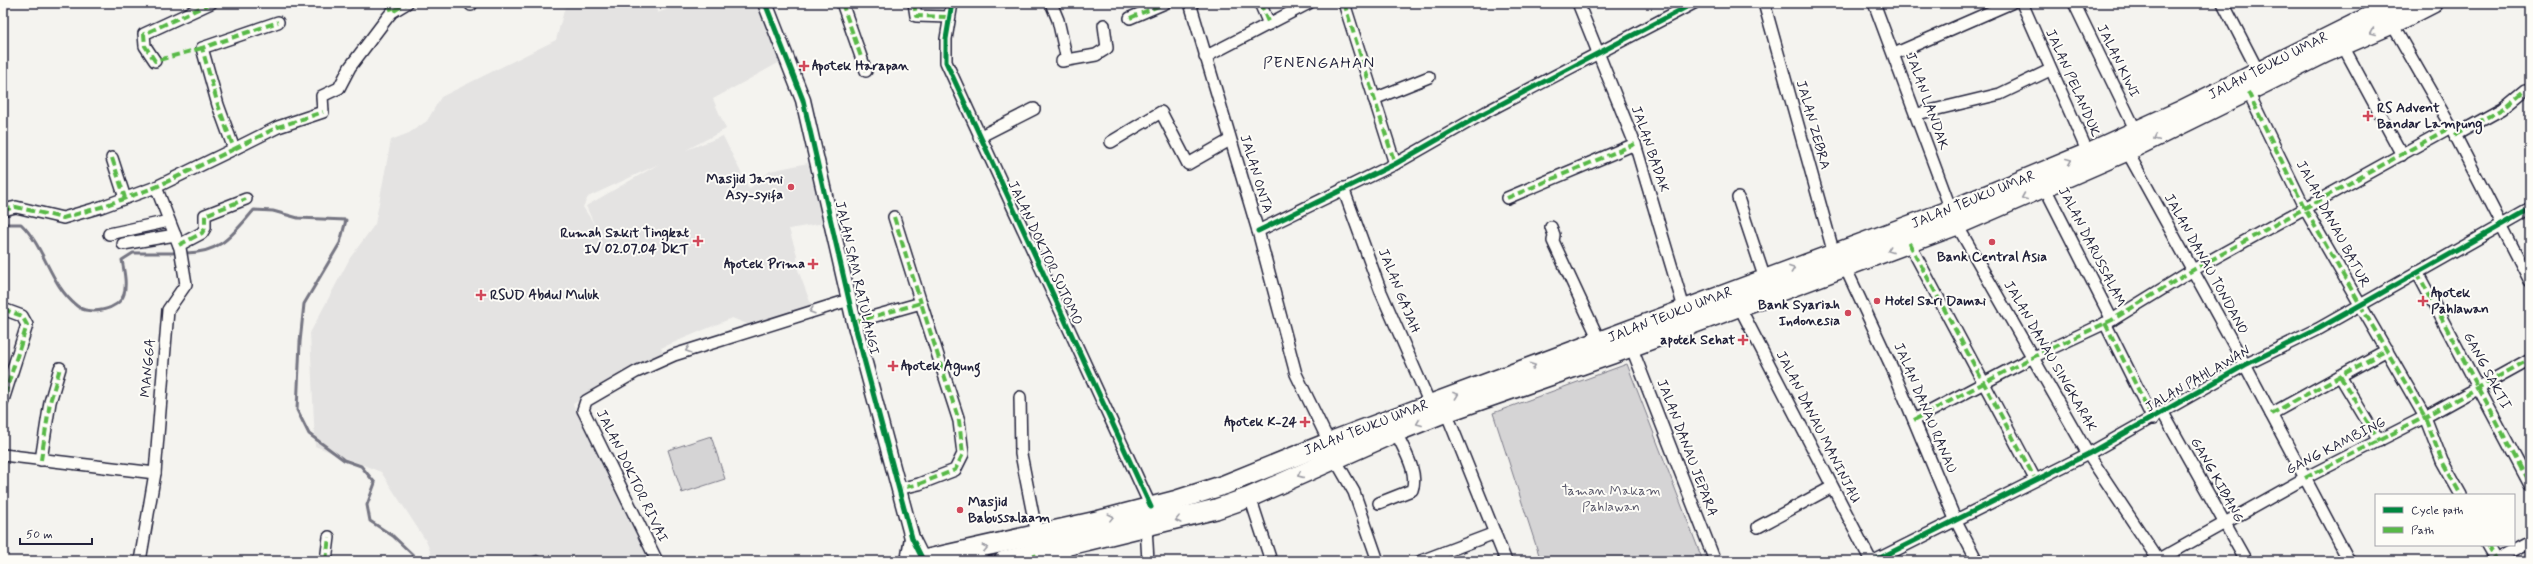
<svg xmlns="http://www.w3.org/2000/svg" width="2533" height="564" viewBox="0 0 2533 564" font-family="Mynerve,sans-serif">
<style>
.built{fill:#e4e3e2;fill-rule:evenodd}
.green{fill:#d5d4d5;stroke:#7c7b88}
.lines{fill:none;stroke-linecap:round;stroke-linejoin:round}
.stream{stroke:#757582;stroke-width:3}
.minor-casing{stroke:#22223b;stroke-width:14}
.tertiary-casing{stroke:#22223b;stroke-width:17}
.trunk-casing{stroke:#22223b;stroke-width:22}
.minor{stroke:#fdfcf7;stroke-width:11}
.tertiary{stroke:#fdfcf7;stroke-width:14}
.trunk{stroke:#fdfcf7;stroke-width:19}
.quiet{stroke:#58b947;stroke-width:4;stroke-dasharray:8 4;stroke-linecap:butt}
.cycleway-casing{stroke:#fdfcf7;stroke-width:8}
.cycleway{stroke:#00873e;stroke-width:5}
.oneway{stroke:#9a9aa2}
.poi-dot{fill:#d1495b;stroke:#fdfcf7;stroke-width:1.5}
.labels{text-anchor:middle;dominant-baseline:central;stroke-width:4;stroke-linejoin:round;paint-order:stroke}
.street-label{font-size:14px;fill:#22223b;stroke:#fdfcf7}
.poi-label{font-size:14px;font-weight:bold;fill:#22223b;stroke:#fdfcf7;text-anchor:start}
.park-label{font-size:14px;fill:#585769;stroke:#fdfcf7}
.quarter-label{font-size:16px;letter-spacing:1px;fill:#22223b;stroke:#fdfcf7}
</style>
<rect width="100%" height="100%" fill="#f4f3ef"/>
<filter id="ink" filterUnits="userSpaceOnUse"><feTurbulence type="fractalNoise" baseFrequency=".025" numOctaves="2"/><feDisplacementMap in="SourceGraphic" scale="8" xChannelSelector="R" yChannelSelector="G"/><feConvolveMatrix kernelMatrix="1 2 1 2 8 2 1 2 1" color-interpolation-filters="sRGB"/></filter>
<g filter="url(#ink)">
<path class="built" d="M566 3H657V13L685 3H758L782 61 713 99 726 129 686 150 723 136 749 189 770 171 808 163 824 223 789 229 797 255V267L812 307 747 324 732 318 661 348 664 354 573 404 650 561H547L537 556 523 561H434L426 541 381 472 315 446 310 333 350 258 375 224 391 140 409 133 427 121 441 97 556 40ZM659 164 586 206 594 224 583 207 588 197Z"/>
<g class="green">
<path d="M1627 364 1703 561H1541L1493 413Z"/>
<path d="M711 436 725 479 682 493 668 450Z"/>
</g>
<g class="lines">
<g class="stream">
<path d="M3 228 7 224H21C45 247 50 285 77 306 89 316 119 310 124 294 127 283 124 271 122 260L133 253H179"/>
<path d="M184 253C220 254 232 235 254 210L273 211 298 218 346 220 340 243 304 304 300 342 297 410 309 434 344 460 361 466 375 483 367 505 370 521 393 536 413 555 414 561"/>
<path d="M523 561 537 556 547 561"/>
</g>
<defs>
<g id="minor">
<path d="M471 3V5"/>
<path d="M842 3 866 71"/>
<path d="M914 3 916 16 949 17"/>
<path d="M952 3 946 39V62L1151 507"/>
<path d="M1051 3 1058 20 1067 60"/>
<path d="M1190 3 1258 231 1296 374 1329 442"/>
<path d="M1260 3 1269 24"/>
<path d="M1344 3 1395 164"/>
<path d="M1578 3 1635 144 1684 308"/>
<path d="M1764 3 1834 254"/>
<path d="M1874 3 1951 210"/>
<path d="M2022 3 2088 153"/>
<path d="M2074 3 2136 131"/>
<path d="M2223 3 2258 71"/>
<path d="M1130 18 1165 3"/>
<path d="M2392 24 2451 127 2530 281"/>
<path d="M2343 46 2402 155"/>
<path d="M1894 54 2011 3"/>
<path d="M1205 57 1309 3"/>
<path d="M155 61 145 46 144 34 211 3"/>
<path d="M1062 61 1096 55 1107 48 1104 25"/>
<path d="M2248 92 2305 209 2425 417 2442 461 2461 495"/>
<path d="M1374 99 1429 77"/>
<path d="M1917 114 2000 94 2050 70"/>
<path d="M2455 135 2502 109 2525 90"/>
<path d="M979 137 1034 109"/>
<path d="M1111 142 1161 112 1188 164 1230 140"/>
<path d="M234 149 278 127 323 112 322 96 339 88 350 67 387 18 392 12 407 3"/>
<path d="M2127 151 2245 365 2349 561"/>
<path d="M112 158 125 198"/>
<path d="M1343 188 1381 292 1430 404"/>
<path d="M2045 188 2112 320"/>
<path d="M1507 198 1635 144"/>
<path d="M1738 198 1765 279"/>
<path d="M3 210 16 207 63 218 101 207 156 187 234 149 218 105 202 48 278 22"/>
<path d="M894 217 921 303"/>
<path d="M1957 225 2088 454 2159 561"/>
<path d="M1551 227 1554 235 1553 241 1600 342"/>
<path d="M1258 231 1395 164 1486 112 1694 3"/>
<path d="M109 234 169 221"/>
<path d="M1909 243 2035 479"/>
<path d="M123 244 175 235"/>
<path d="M179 245 202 233 205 228V215L246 199"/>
<path d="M1845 267 1893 370 1955 519 1977 561"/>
<path d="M2417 272 2530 485"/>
<path d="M1739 306 1871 561"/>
<path d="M3 309 22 316 27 325 3 400"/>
<path d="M854 322 921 303 959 421 963 454 955 470 919 484 898 489"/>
<path d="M2105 323 2153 419"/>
<path d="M1631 346 1715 561"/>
<path d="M2340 376 2379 441"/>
<path d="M1020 397 1021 454 1037 535"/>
<path d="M1446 412 1506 561"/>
<path d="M2163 413 2246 561"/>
<path d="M2271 414 2387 350"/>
<path d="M1914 420 2033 357 2112 320 2193 270 2451 127"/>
<path d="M3 455 155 473"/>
<path d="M1335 459 1354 492 1378 561"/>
<path d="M41 460 50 402 60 368"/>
<path d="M1250 497 1271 561"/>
<path d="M1379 503 1412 490C1419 472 1403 449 1396 432"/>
<path d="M1146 527 1148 561"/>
<path d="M1758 527 1832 487"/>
<path d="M2487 545 2495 559"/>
<path d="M1063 547 1066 561"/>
<path d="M140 561 155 473 168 310 186 284 180 248 156 187"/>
<path d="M326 561 329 537"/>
<path d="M657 561 585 414 583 410 586 401 636 372 674 355 849 300"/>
<path d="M1421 561 1495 533"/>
<path d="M1874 561 2088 454 2245 365 2318 329 2530 209"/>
<path d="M2157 561 2305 478 2425 417 2530 359"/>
<path d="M2493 561 2530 541"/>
</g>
<g id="tertiary">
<path d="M765 3 803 100 854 322 912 538 923 560"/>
<path d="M908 561 912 538"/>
</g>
<g id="trunk">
<path d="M919 561 1097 521 1174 501 1224 485 1335 440 1951 210 2088 153 2178 112 2397 3"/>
<path d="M1004 561 1216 509 1250 497 1396 432 1446 412 1612 354 1957 225 2127 151 2325 53 2392 24 2433 3"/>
</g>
</defs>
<use href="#minor" class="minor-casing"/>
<use href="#tertiary" class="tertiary-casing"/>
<use href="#trunk" class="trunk-casing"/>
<use href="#minor" class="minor"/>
<use href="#tertiary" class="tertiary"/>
<use href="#trunk" class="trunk"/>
<g class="quiet">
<path d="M389 3 392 12 407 3"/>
<path d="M471 3V5"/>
<path d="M842 3 866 71"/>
<path d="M914 3 916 16 949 17"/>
<path d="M1260 3 1269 24"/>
<path d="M1344 3 1395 164"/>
<path d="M1130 18 1165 3"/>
<path d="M202 48 155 61 145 46 144 34 211 3"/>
<path d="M2248 92 2305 209 2425 417 2442 461 2461 495"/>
<path d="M2455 135 2502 109 2525 90"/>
<path d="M234 149 278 127 323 112"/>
<path d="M112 158 125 198"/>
<path d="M1507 198 1635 144"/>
<path d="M3 210 16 207 63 218 101 207 156 187 234 149 218 105 202 48 278 22"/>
<path d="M894 217 921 303"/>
<path d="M1909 243 2035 479"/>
<path d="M179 245 202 233 205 228V215L246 199"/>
<path d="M2417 272 2530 485"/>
<path d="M3 309 22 316 27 325 3 400"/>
<path d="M854 322 921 303 959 421 963 454 955 470 919 484 898 489"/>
<path d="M2105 323 2153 419"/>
<path d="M2340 376 2379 441"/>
<path d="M2271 414 2387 350"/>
<path d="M1914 420 2033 357 2112 320 2193 270 2451 127"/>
<path d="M41 460 50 402 60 368"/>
<path d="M2305 478 2425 417 2530 359"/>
<path d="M2487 545 2495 559"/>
<path d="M1034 554 1036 561"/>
<path d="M326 561 329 537"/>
</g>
<defs>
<g id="cycleway">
<path d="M765 3 803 100 854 322 912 538 923 560"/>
<path d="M952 3 946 39V62L1151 507"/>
<path d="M1258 231 1395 164 1486 112 1694 3"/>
<path d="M1874 561 2088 454 2245 365 2318 329 2530 209"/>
</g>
</defs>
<use href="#cycleway" class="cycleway-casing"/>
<use href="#cycleway" class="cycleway"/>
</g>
<defs><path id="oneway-chevron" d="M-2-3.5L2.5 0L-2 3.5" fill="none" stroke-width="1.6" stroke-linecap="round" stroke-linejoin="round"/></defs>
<g class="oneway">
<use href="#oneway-chevron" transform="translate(2373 32) rotate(157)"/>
<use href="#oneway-chevron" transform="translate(2156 138) rotate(155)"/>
<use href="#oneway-chevron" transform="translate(2069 161) rotate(-23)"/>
<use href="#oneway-chevron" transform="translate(2024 197) rotate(157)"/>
<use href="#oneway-chevron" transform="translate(1890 250) rotate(160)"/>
<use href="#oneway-chevron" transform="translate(1792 269) rotate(-20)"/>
<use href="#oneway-chevron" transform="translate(812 311) rotate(163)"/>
<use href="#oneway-chevron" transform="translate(688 350) rotate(161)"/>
<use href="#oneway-chevron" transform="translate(1533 366) rotate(-20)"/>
<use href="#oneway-chevron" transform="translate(1456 395) rotate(-20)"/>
<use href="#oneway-chevron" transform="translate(1419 423) rotate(159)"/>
<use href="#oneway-chevron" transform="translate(1300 475) rotate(156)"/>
<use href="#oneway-chevron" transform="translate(1111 517) rotate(-14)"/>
<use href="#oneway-chevron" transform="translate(1178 520) rotate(166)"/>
<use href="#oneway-chevron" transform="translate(985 548) rotate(-13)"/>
</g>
</g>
<g class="poi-dot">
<path d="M802 60h4v4h4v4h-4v4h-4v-4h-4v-4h4z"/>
<path d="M2366 110h4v4h4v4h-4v4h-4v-4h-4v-4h4z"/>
<circle cx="791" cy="187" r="4"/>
<path d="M696 235h4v4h4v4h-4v4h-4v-4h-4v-4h4z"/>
<circle cx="1992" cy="242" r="4"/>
<path d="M811 258h4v4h4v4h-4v4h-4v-4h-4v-4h4z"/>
<path d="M479 289h4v4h4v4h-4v4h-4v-4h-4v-4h4z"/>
<circle cx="1877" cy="301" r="4"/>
<path d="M2421 295h4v4h4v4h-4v4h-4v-4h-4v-4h4z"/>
<circle cx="1848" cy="313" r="4"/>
<path d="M1741 334h4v4h4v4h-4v4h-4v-4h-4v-4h4z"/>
<path d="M891 360h4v4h4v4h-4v4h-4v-4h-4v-4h4z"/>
<path d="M1303 416h4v4h4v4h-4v4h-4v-4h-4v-4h4z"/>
<circle cx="960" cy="510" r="4"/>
</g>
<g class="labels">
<g class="street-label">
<text transform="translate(2118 61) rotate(64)">JALAN KIWI</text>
<text transform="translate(2268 66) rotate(-27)">JALAN TEUKU UMAR</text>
<text transform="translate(2073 83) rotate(66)">JALAN PELANDUK</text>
<text transform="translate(1927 101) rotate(70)">JALAN LANDAK</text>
<text transform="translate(1813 125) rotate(74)">JALAN ZEBRA</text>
<text transform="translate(1650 149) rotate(71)">JALAN BADAK</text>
<text transform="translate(1256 174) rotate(73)">JALAN ONTA</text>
<text transform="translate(1973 200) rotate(-22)">JALAN TEUKU UMAR</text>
<text transform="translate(2333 224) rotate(62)">JALAN DANAU BATUR</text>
<text transform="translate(2092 247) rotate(63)">JALAN DARUSSALAM</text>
<text transform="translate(1045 253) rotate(65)">JALAN DOKTOR SUTOMO</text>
<text transform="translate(2206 264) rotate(61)">JALAN DANAU TONDANO</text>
<text transform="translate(857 278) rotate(77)">JALAN SAM RATULANGI</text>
<text transform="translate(1399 291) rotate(68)">JALAN GAJAH</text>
<text transform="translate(1670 315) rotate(-21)">JALAN TEUKU UMAR</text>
<text transform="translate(2050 356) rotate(60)">JALAN DANAU SINGKARAK</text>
<text transform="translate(148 368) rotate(-85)">MANGGA</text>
<text transform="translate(2487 371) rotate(62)">GANG SAKTI</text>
<text transform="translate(2198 379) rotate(-30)">JALAN PAHLAWAN</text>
<text transform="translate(1925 408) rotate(67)">JALAN DANAU RANAU</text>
<text transform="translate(1818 427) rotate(63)">JALAN DANAU MANINJAU</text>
<text transform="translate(1366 428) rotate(-21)">JALAN TEUKU UMAR</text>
<text transform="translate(2336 446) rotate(-27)">GANG KAMBING</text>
<text transform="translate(1687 448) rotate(69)">JALAN DANAU JEPARA</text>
<text transform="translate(632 476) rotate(64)">JALAN DOKTOR RIVAI</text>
<text transform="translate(2217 480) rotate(61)">GANG KIBANG</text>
</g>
<g class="poi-label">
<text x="812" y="66">Apotek Harapan</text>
<text x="2377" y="108">RS Advent<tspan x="2377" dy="16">Bandar Lampung</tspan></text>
<text x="783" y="179" text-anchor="end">Masjid Jami<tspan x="783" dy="16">Asy-syifa</tspan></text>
<text x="689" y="233" text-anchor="end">Rumah Sakit Tingkat<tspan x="689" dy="16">IV 02.07.04 DKT</tspan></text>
<text x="1992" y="257" text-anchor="middle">Bank Central Asia</text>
<text x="805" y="264" text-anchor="end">Apotek Prima</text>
<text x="2431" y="293">Apotek<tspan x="2431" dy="16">Pahlawan</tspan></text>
<text x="490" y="295">RSUD Abdul Muluk</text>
<text x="1885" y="301">Hotel Sari Damai</text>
<text x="1840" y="305" text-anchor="end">Bank Syariah<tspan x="1840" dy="16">Indonesia</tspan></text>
<text x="1735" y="340" text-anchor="end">apotek Sehat</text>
<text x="901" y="366">Apotek Agung</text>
<text x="1297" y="422" text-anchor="end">Apotek K-24</text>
<text x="968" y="502">Masjid<tspan x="968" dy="16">Babussalaam</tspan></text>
</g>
<g class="park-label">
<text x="1611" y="491">Taman Makam<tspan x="1611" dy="16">Pahlawan</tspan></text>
</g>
<g class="quarter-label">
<text x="1319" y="63">PENENGAHAN</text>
</g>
</g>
<rect width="2533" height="564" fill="none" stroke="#fdfcf7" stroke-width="16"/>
<rect x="8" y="8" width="2517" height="548" fill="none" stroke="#22223b" stroke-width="1.5" filter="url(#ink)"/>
<rect x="2375" y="494" width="140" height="52" fill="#fdfcf7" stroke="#a5a5ac"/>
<rect x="2383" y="507" width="20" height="6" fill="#00873e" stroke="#a5a5ac"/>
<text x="2411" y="514" font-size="12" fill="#22223b">Cycle path</text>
<rect x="2383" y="527" width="20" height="6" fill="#58b947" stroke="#a5a5ac"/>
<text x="2411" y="534" font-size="12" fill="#22223b">Path</text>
<path d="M20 538v6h72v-6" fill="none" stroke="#22223b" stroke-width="2"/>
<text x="26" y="538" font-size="12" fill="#22223b" stroke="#fdfcf7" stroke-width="3" paint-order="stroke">50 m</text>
</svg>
